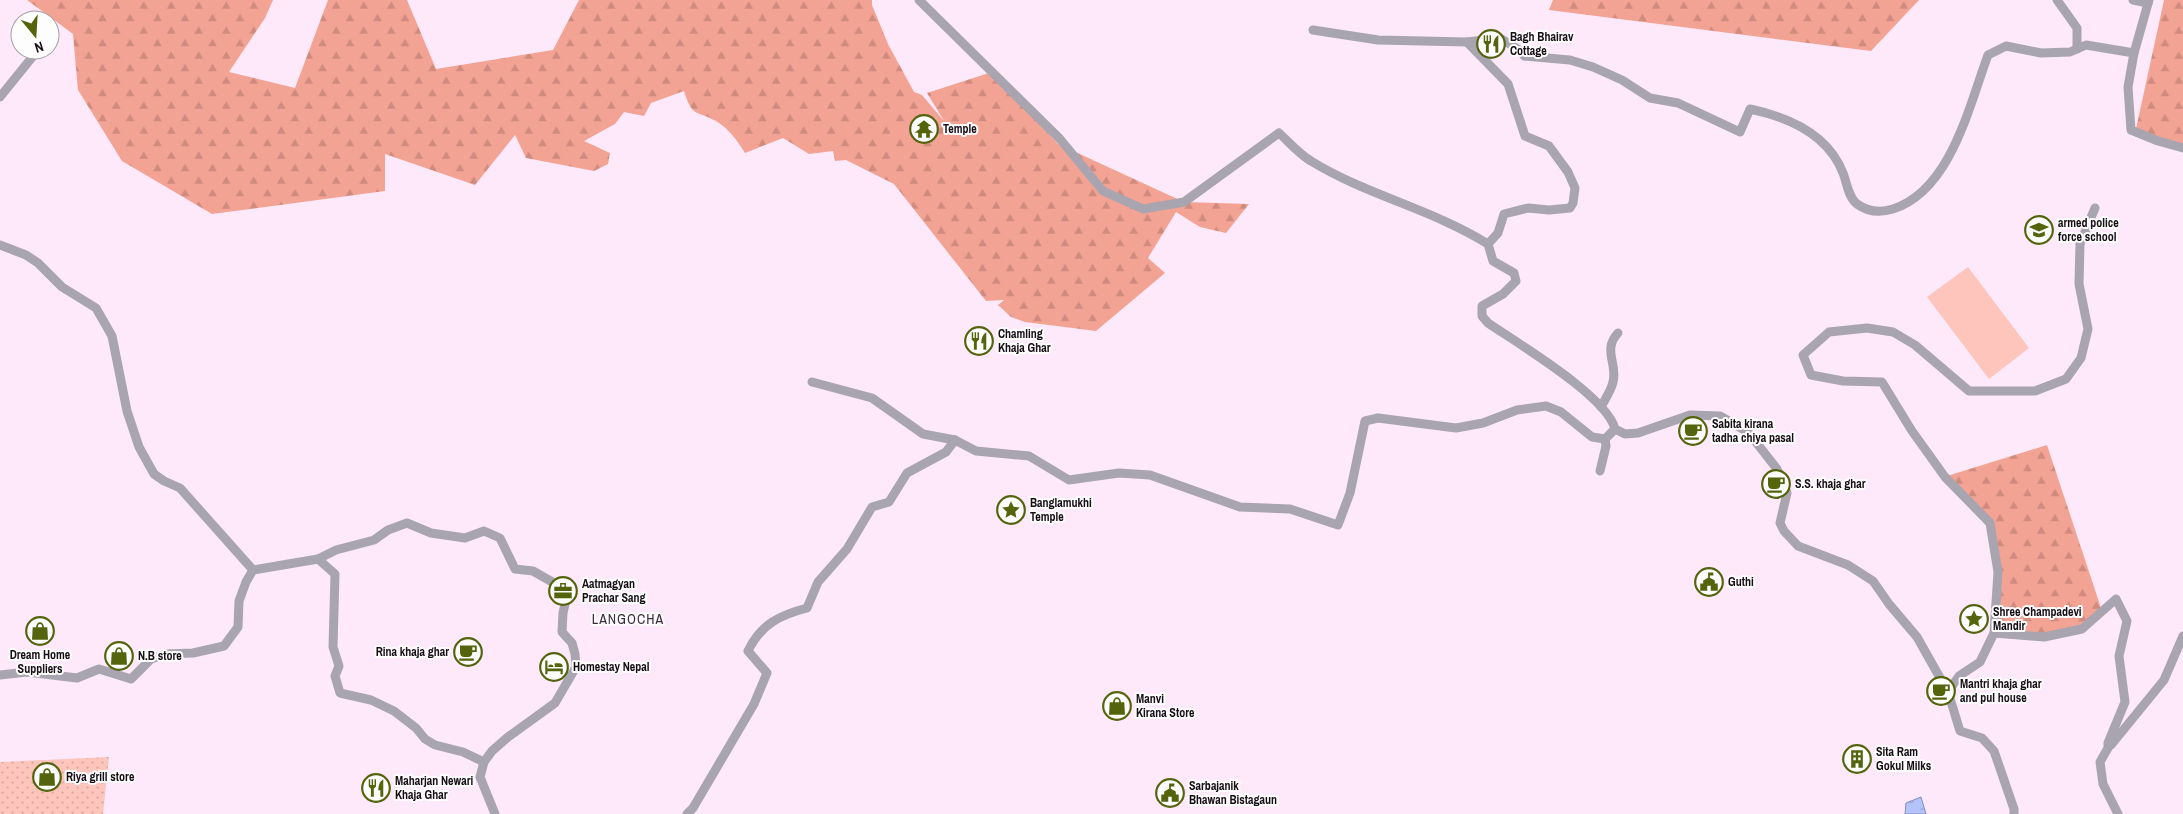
<svg xmlns="http://www.w3.org/2000/svg" width="2183" height="814" viewBox="0 0 2183 814" font-family="'Archivo Narrow',sans-serif">
<style>
.grass{fill:url(#grass-dots)}
.forest{fill:url(#forest-firs)}
.pitch{fill:#fdc5bb}
.water{fill:url(#water-ripples);stroke:#848db6}
.lines{fill:none;stroke-linecap:round;stroke-linejoin:round}
.minor{stroke:#a8a4b0;stroke-width:9}
.labels{text-anchor:middle;dominant-baseline:central;stroke-width:4;stroke-linejoin:round;paint-order:stroke}
.poi-label{font-size:12px;font-weight:bold;fill:#160d15;stroke:#fdfdfd;text-anchor:start}
.neighbourhood-label{font-size:14px;letter-spacing:1px;fill:#3f2c3c;stroke:#fdfdfd}
</style>
<defs>
<pattern id="grass-dots" width="8" height="8" patternUnits="userSpaceOnUse" patternTransform="scale(1.25)"><rect width="8" height="8" fill="#fdc5bb"/><path d="M2 2h.1M6 6h.1" fill="none" stroke="#d8a8a0" stroke-width="1.8" stroke-linecap="round"/></pattern>
<pattern id="forest-firs" width="22" height="20" patternUnits="userSpaceOnUse" patternTransform="scale(1.25)"><rect width="22" height="20" fill="#f3a394"/><path d="M5 1l3.5 6h-7zM16 11l3.5 6h-7z" fill="#d08b7f"/></pattern>
<pattern id="water-ripples" width="26" height="14" patternUnits="userSpaceOnUse" patternTransform="scale(1.25)"><rect width="26" height="14" fill="#b3c4fb"/><path d="M2 4q2-2 4 0t4 0M15 11q2-2 4 0t4 0" fill="none" stroke="#99a7d6"/></pattern>
</defs>
<rect width="100%" height="100%" fill="#fde9fa"/>
<path class="grass" d="M109 757 103 814H0V762Z"/>
<g class="forest">
<path d="M27 0H273L265 18 229 72 295 88 328 0H407L436 69 553 50 579 0H872V5L888 44 914 92 922 95 944 121 927 93 992 72 1058 144 1184 202 1249 204 1226 233 1200 227 1176 212 1148 258 1165 273 1096 331 1025 322 1011 317 998 305 1004 300 986 301 894 184 846 160 835 161 833 151 809 154 783 138 745 153C737 140 729 129 716 121 695 110 692 117 684 91L651 103 644 116 624 112 615 124 584 141 610 153 608 164 594 171 526 158 515 135 475 185 385 154V191L212 214 122 161 78 90 73 34Z"/>
<path d="M1553 0H1919L1871 51 1549 10Z"/>
<path d="M2164 0H2183V150L2136 129Z"/>
<path d="M2047 445 2102 611 2080 626 2044 633H1994V523L1947 476Z"/>
</g>
<path class="pitch" d="M1968 267 2029 348 1989 379 1927 297Z"/>
<path class="water" d="M1921 797 1926 814H1905L1906 803Z"/>
<g class="lines">
<g class="minor">
<path d="M919 0 1060 139 1103 191 1143 209 1184 202 1279 133C1289 142 1299 154 1311 161 1366 195 1432 209 1488 244L1493 261 1514 273 1516 281 1503 294 1482 306V316L1488 323C1517 343 1607 396 1615 429L1625 434 1638 433 1690 415 1720 416 1748 432 1777 469 1787 493 1780 523 1784 531 1798 546 1848 565 1873 581 1889 604 1917 637 1948 692 1960 731 1982 738 1994 751 2014 809V814"/>
<path d="M2057 0 2077 28V49"/>
<path d="M2133 0 2148 3"/>
<path d="M2149 0 2134 53 2128 87 2131 130 2158 141 2183 148"/>
<path d="M1313 30 1378 40 1467 42 1500 38 1521 51 1524 56 1570 60 1593 67 1622 80 1650 98 1678 103 1740 132 1750 109C1788 117 1828 134 1843 173 1847 183 1848 197 1857 204 1868 212 1880 213 1893 209 1951 190 1969 106 1988 55L2006 46 2041 53 2070 52 2086 45 2134 53"/>
<path d="M50 36 53 32"/>
<path d="M1467 42 1508 84 1525 136 1549 146 1568 172 1575 188 1573 203 1570 208 1549 210 1528 208 1504 214 1498 233 1488 244"/>
<path d="M0 97 38 50"/>
<path d="M0 245 26 255 38 263 62 287 96 308 112 336 127 411 139 447 154 474 164 481 180 488 253 570"/>
<path d="M812 382 872 398 923 434 955 440"/>
<path d="M1601 407C1605 399 1611 391 1613 382 1618 364 1602 350 1618 333"/>
<path d="M1600 471 1606 446 1605 439"/>
<path d="M318 559 335 574 333 647 339 666 335 676 340 693 371 700 394 711 416 728 425 739 435 745 463 752 484 762"/>
<path d="M1994 633 2044 637 2082 629 2116 599 2127 621 2119 656 2125 702 2108 743V748L2100 762 2103 784 2118 814"/>
<path d="M0 675 27 672 77 678 99 669 131 679 151 659 166 654 193 653 224 646 238 627 239 601 246 582 253 570 318 559 336 550 374 540 388 530 407 523 431 533 465 538 484 531 500 538 515 569 533 571 568 591 563 613 562 632 572 643 575 654 576 667 555 703 508 737 492 751 484 762 480 777 495 814"/>
<path d="M1948 692 1959 676 1980 662 1994 633 1998 572 1990 523 1945 477 1912 431 1882 382 1843 381 1811 375 1803 355 1829 332 1867 328 1893 332 1915 345 1969 391H2035L2066 379 2081 358 2088 329 2079 284 2080 244 2095 208"/>
<path d="M2111 745 2164 680 2183 636"/>
<path d="M687 814 693 808 754 704 767 673 748 651C761 624 780 615 807 608L818 582 847 549 872 507 889 502 907 473 946 452 955 440 976 451 1029 456 1069 480 1119 473 1150 475 1240 507 1290 509 1338 525 1350 493 1365 421 1378 418 1456 428 1483 423 1517 410 1546 406 1561 412 1592 437 1605 439 1615 429"/>
</g>
</g>
<defs>
<symbol id="restaurant-ring" viewBox="-11 -11 22 22"><circle r="9.5" fill="#fdfdfd" stroke="#53640d" stroke-width="1.5"/><path d="M-5-6h1v4h1v-4h1v4h1v-4h1v5L-1.5 .5V6h-2V.5L-5-1ZM5-6V6H3V1.5H1.5Q1.5-4 5-6Z" fill="#53640d"/></symbol>
<symbol id="temple-ring" viewBox="-11 -11 22 22"><circle r="9.5" fill="#fdfdfd" stroke="#53640d" stroke-width="1.5"/><path d="M0-6L5-2H3V0L6.5 2.5H4V6H1.5V3h-3V6H-4V2.5H-6.5L-3 0V-2H-5Z" fill="#53640d"/></symbol>
<symbol id="school-ring" viewBox="-11 -11 22 22"><circle r="9.5" fill="#fdfdfd" stroke="#53640d" stroke-width="1.5"/><path d="M0-5L7-2L0 1L-7-2ZM-4 1L0 2.5L4 1V4Q0 6-4 4Z" fill="#53640d"/></symbol>
<symbol id="cafe-ring" viewBox="-11 -11 22 22"><circle r="9.5" fill="#fdfdfd" stroke="#53640d" stroke-width="1.5"/><path d="M-5.5-4.5H6V0H3Q3 3.5 0 3.5H-2.5Q-5.5 3.5-5.5 0ZM3-3.2v2h1.7v-2ZM-6 4.5H4V6H-6Z" fill="#53640d"/></symbol>
<symbol id="sight-ring" viewBox="-11 -11 22 22"><circle r="9.5" fill="#fdfdfd" stroke="#53640d" stroke-width="1.5"/><path d="M0-6L1.8-2.2L6-1.7L2.9 1.2L3.7 5.4L0 3.3L-3.7 5.4L-2.9 1.2L-6-1.7L-1.8-2.2Z" fill="#53640d"/></symbol>
<symbol id="civic-ring" viewBox="-11 -11 22 22"><circle r="9.5" fill="#fdfdfd" stroke="#53640d" stroke-width="1.5"/><path d="M-.6-6.5H3V-4.5H.6V-3L4-1V1h2V6H-6V1h2V-1L-.6-3ZM-1.2 2.5V6h2.4V2.5Z" fill="#53640d"/></symbol>
<symbol id="office-ring" viewBox="-11 -11 22 22"><circle r="9.5" fill="#fdfdfd" stroke="#53640d" stroke-width="1.5"/><path d="M-6-3h4V-5.5h4V-3h4V5H-6ZM-1-4.5V-3h2v-1.5ZM-6 0V1H6V0Z" fill="#53640d"/></symbol>
<symbol id="shop-ring" viewBox="-11 -11 22 22"><circle r="9.5" fill="#fdfdfd" stroke="#53640d" stroke-width="1.5"/><path d="M-5-2.5h2.3a2.7 3.5 0 0 1 5.4 0H5L5.5 6h-11ZM-1.5-2.5h3a1.5 2.3 0 0 0-3 0Z" fill="#53640d"/></symbol>
<symbol id="hotel-ring" viewBox="-11 -11 22 22"><circle r="9.5" fill="#fdfdfd" stroke="#53640d" stroke-width="1.5"/><path d="M-6-4.5h1.5V1H6V5H4.5V3h-9V5H-6ZM-4 0a1.8 1.8 0 1 1 3.6 0ZM.5 0V-2.5h3Q6-2.5 6 0Z" fill="#53640d"/></symbol>
<symbol id="building-ring" viewBox="-11 -11 22 22"><circle r="9.5" fill="#fdfdfd" stroke="#53640d" stroke-width="1.5"/><path d="M-4-6H4V6H1V3H-1V6H-4ZM-2.5-4.3h1.7v1.8h-1.7ZM.8-4.3h1.7v1.8H.8ZM-2.5-1h1.7V.8h-1.7ZM.8-1h1.7V.8H.8Z" fill="#53640d"/></symbol>
</defs>
<g fill-rule="evenodd">
<use href="#restaurant-ring" x="1475" y="28" width="32" height="32"/>
<use href="#temple-ring" x="908" y="113" width="32" height="32"/>
<use href="#school-ring" x="2023" y="214" width="32" height="32"/>
<use href="#restaurant-ring" x="963" y="325" width="32" height="32"/>
<use href="#cafe-ring" x="1677" y="415" width="32" height="32"/>
<use href="#cafe-ring" x="1760" y="468" width="32" height="32"/>
<use href="#sight-ring" x="995" y="494" width="32" height="32"/>
<use href="#civic-ring" x="1693" y="566" width="32" height="32"/>
<use href="#office-ring" x="547" y="575" width="32" height="32"/>
<use href="#sight-ring" x="1958" y="603" width="32" height="32"/>
<use href="#shop-ring" x="24" y="615" width="32" height="32"/>
<use href="#cafe-ring" x="452" y="636" width="32" height="32"/>
<use href="#shop-ring" x="103" y="640" width="32" height="32"/>
<use href="#hotel-ring" x="538" y="651" width="32" height="32"/>
<use href="#cafe-ring" x="1925" y="675" width="32" height="32"/>
<use href="#shop-ring" x="1101" y="690" width="32" height="32"/>
<use href="#building-ring" x="1841" y="743" width="32" height="32"/>
<use href="#shop-ring" x="31" y="761" width="32" height="32"/>
<use href="#restaurant-ring" x="360" y="772" width="32" height="32"/>
<use href="#civic-ring" x="1154" y="777" width="32" height="32"/>
</g>
<g class="labels">
<g class="poi-label">
<text x="1510" y="37">Bagh Bhairav<tspan x="1510" dy="14">Cottage</tspan></text>
<text x="943" y="129">Temple</text>
<text x="2058" y="223">armed police<tspan x="2058" dy="14">force school</tspan></text>
<text x="998" y="334">Chamling<tspan x="998" dy="14">Khaja Ghar</tspan></text>
<text x="1712" y="424">Sabita kirana<tspan x="1712" dy="14">tadha chiya pasal</tspan></text>
<text x="1795" y="484">S.S. khaja ghar</text>
<text x="1030" y="503">Banglamukhi<tspan x="1030" dy="14">Temple</tspan></text>
<text x="1728" y="582">Guthi</text>
<text x="582" y="584">Aatmagyan<tspan x="582" dy="14">Prachar Sang</tspan></text>
<text x="1993" y="612">Shree Champadevi<tspan x="1993" dy="14">Mandir</tspan></text>
<text x="449" y="652" text-anchor="end">Rina khaja ghar</text>
<text x="40" y="655" text-anchor="middle">Dream Home<tspan x="40" dy="14">Suppliers</tspan></text>
<text x="138" y="656">N.B store</text>
<text x="573" y="667">Homestay Nepal</text>
<text x="1960" y="684">Mantri khaja ghar<tspan x="1960" dy="14">and pul house</tspan></text>
<text x="1136" y="699">Manvi<tspan x="1136" dy="14">Kirana Store</tspan></text>
<text x="1876" y="752">Sita Ram<tspan x="1876" dy="14">Gokul Milks</tspan></text>
<text x="66" y="777">Riya grill store</text>
<text x="395" y="781">Maharjan Newari<tspan x="395" dy="14">Khaja Ghar</tspan></text>
<text x="1189" y="786">Sarbajanik<tspan x="1189" dy="14">Bhawan Bistagaun</tspan></text>
</g>
<g class="neighbourhood-label">
<text x="628" y="619">LANGOCHA</text>
</g>
</g>
<g transform="translate(35 35) rotate(162)"><circle r="24" fill="#fdfdfd" stroke="#a19da0"/>
<path d="M0-4L9 19L0 12L-9 19Z" fill="#53640d"/>
<text y="-8" font-size="14" font-weight="bold" text-anchor="middle" fill="#160d15">N</text>
</g>
</svg>
